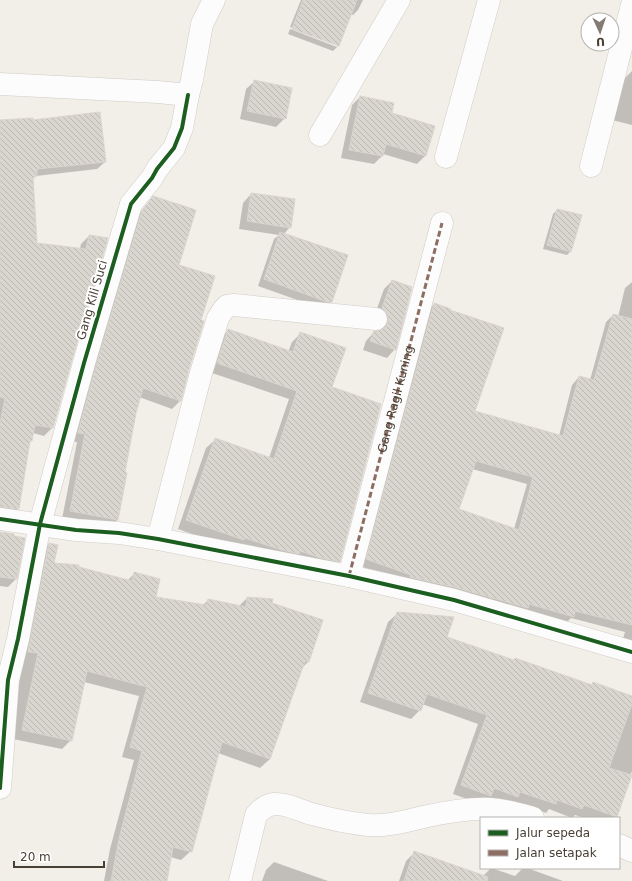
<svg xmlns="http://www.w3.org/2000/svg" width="632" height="881" viewBox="0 0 632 881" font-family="'DejaVu Sans',sans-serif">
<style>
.shadow{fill:#0003;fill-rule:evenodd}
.building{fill:url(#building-back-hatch);stroke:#dad5ce;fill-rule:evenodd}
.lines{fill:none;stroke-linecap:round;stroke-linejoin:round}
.minor-casing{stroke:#d0ccc6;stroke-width:23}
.minor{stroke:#fdfcfc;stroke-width:22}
.quiet{stroke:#8d6e63;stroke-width:3;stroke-dasharray:6 3;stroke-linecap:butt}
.cycleway-casing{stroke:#fff;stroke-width:6}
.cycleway{stroke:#1b5e20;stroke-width:4}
.labels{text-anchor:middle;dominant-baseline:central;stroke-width:4;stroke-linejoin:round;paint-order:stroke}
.street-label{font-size:12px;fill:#483f34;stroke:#fff}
</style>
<defs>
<pattern id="building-back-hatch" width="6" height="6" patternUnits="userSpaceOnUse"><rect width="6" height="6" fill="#d9d5cf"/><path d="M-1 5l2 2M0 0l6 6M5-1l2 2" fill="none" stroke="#bcb8b2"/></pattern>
</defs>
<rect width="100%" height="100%" fill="#f2eee8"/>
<g class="shadow">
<path d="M301 0H363L358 10 353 15 350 14 338 46 333 51 288 34 290 29 337 47V44L290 27Z"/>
<path d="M632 71V125L612 120 624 79Z"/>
<path d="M255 81 285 118 276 127 240 119 246 89Z"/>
<path d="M360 97 391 114 425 156 417 164 383 154 382 156 374 164 341 158 352 105Z"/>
<path d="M0 121H32L105 162 97 169 36 176 32 180 36 244 80 249 81 244 89 236 52 428 44 436 33 433 31 441 29 443 18 509 10 516 0 515Z"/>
<path d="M251 194 290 227 284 234 331 302 324 308H320L258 286 274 239 279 235 239 229 243 203Z"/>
<path d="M154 197 177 265 200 321 180 401 172 409 139 397 124 473 126 474 117 520 109 528 62 519 77 442 70 441 135 219 146 205Z"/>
<path d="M557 210 571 251 567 255 543 249 553 214Z"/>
<path d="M392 281 395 349 387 358 363 350 366 341 374 332 380 331 381 330 379 322 374 317 384 289Z"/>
<path d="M632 282V649L621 645 625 632 571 618 566 623 404 582 360 566 427 311 434 304 473 412 559 436 572 385 579 377 590 380 606 322 613 315 618 317 625 288ZM472 469 527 484 514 529 458 509Z"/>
<path d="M228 331 288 352 292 342 301 333 331 387 339 561 330 570 234 549 178 529 206 448 215 440 269 458 289 399 209 372 219 339Z"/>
<path d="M0 533 16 579 8 587 0 586Z"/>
<path d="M49 544 53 564 78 568 127 581 134 574 154 597 203 605 208 600 238 607 247 598 271 604 308 662 302 668 270 759 260 768 218 753 191 851 181 860 170 857 166 881H104L110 849 134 760 122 757 139 696 84 682 71 740 62 749 8 738 40 553Z"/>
<path d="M398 613 446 637 513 661 591 685 593 683 632 697V771L616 816 614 818H585L575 815 572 818 549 809 546 813 513 801 481 804 453 794 478 724 422 704 420 710 411 719 360 702 388 622Z"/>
<path d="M414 853 483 876 491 868 515 876 523 868H527L563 881H399L406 861Z"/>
<path d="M274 862 328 881H262L266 870Z"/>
</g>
<g class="building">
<path d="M303 0H357L339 46 292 29Z"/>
<path d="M254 80 292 88 286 119 247 111Z"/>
<path d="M360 96 394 103 392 113 435 126 426 156 386 144 383 156 349 150Z"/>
<path d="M100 112 106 162 37 169V176L33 177 37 243 86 249 89 235 108 238 72 360 53 428 35 425 32 441H30L19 509 0 507V424L5 398 0 397V120L33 118V120Z"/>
<path d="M251 193 295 199 291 228 247 221Z"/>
<path d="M153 196 196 210 179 265 215 276 201 320 204 321 189 369 181 401 143 388 136 413 125 472 127 473 118 520 70 511 85 434 78 433 96 366 142 211Z"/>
<path d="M557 209 582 215 571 252 547 245Z"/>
<path d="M280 232 348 255 332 302H327L264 279Z"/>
<path d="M392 280 412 287 396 350 370 341 374 331 381 330 386 327 388 321 387 314 382 308Z"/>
<path d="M434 303 451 309 450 310 504 328 475 411 563 436 579 376 594 380 613 314 632 319V625L575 611 574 617 529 604 528 608 458 588 410 577 411 575 366 559ZM476 461 533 477 519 530 459 509Z"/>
<path d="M228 329 293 352 300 332 346 348 332 387 381 404 340 562 321 558 300 551 299 554 282 550 245 538 244 540 186 520 215 438 274 459 297 391 217 363Z"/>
<path d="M0 532 14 534V536L25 538 17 579 0 577Z"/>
<path d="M49 543 58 545 54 563 79 565V567L132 581 134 572 160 579 156 597 206 605 208 599 246 607 247 597 273 599 272 603 323 620 309 662 305 661 270 759 222 742 192 852 173 847 167 881H111L119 839 142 751 130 747 147 687 87 671 72 741 22 730 38 653 28 652Z"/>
<path d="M397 612 454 617 447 637 514 660 515 658 592 685 593 682 632 696V704L609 768 632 775 617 817 584 805 582 809 557 800 556 804 520 792 518 797 494 788 491 796 461 785 487 715 427 694 421 711 368 693Z"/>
<path d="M414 851 488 877 487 881H404Z"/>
</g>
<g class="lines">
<defs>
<g id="minor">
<path d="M0 84 158 92 188 95 192 80 202 24 214 0"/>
<path d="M320 135 399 0"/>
<path d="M446 157 489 0"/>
<path d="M591 166 632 5"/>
<path d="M0 519 76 530 119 533 158 539 349 576 454 600 632 652"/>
<path d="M158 539 201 373 218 318 224 309 227 306 234 305 376 319"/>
<path id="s1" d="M349 576 442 223"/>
<path d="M0 788 8 680 18 639 40 524 84 363 131 204 152 178 157 169 174 148 182 128 188 95"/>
<path d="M619 845 632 851"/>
<path d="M240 881 256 815C261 809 266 805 274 804 287 803 300 811 312 814 330 819 349 823 368 825 388 827 409 820 428 816 447 812 473 808 491 809 506 810 519 814 533 818"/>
</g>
</defs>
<use href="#minor" class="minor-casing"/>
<use href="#minor" class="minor"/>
<path class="quiet" d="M349 576 442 223"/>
<defs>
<g id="cycleway">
<path d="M0 519 76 530 119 533 158 539 349 576 454 600 632 652"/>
<path d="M0 788 8 680 18 639 40 524 84 363 131 204 152 178 157 169 174 148 182 128 188 95"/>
</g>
</defs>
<use href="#cycleway" class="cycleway-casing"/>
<use href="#cycleway" class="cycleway"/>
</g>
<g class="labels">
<g class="street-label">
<text transform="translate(92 300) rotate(-74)">Gang Kili Suci</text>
<text stroke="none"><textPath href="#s1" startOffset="183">Gang Ragil Kuning</textPath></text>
</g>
</g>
<rect x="480" y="817" width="140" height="52" fill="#ffffff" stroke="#b6b2ae"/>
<rect x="488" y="830" width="20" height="6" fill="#1b5e20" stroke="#b6b2ae"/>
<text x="516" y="837" font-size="12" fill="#483f34">Jalur sepeda</text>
<rect x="488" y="850" width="20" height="6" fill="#8d6e63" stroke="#b6b2ae"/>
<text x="516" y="857" font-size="12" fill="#483f34">Jalan setapak</text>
<g transform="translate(600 32) rotate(177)"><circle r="19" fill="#ffffff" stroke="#b6b2ae"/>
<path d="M0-3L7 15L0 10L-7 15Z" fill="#847c73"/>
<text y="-6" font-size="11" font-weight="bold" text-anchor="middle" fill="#483f34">U</text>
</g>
<path d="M14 861v6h90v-6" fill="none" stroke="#483f34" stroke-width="2"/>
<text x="20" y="861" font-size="12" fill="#483f34" stroke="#ffffff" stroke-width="3" paint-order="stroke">20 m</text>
</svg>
